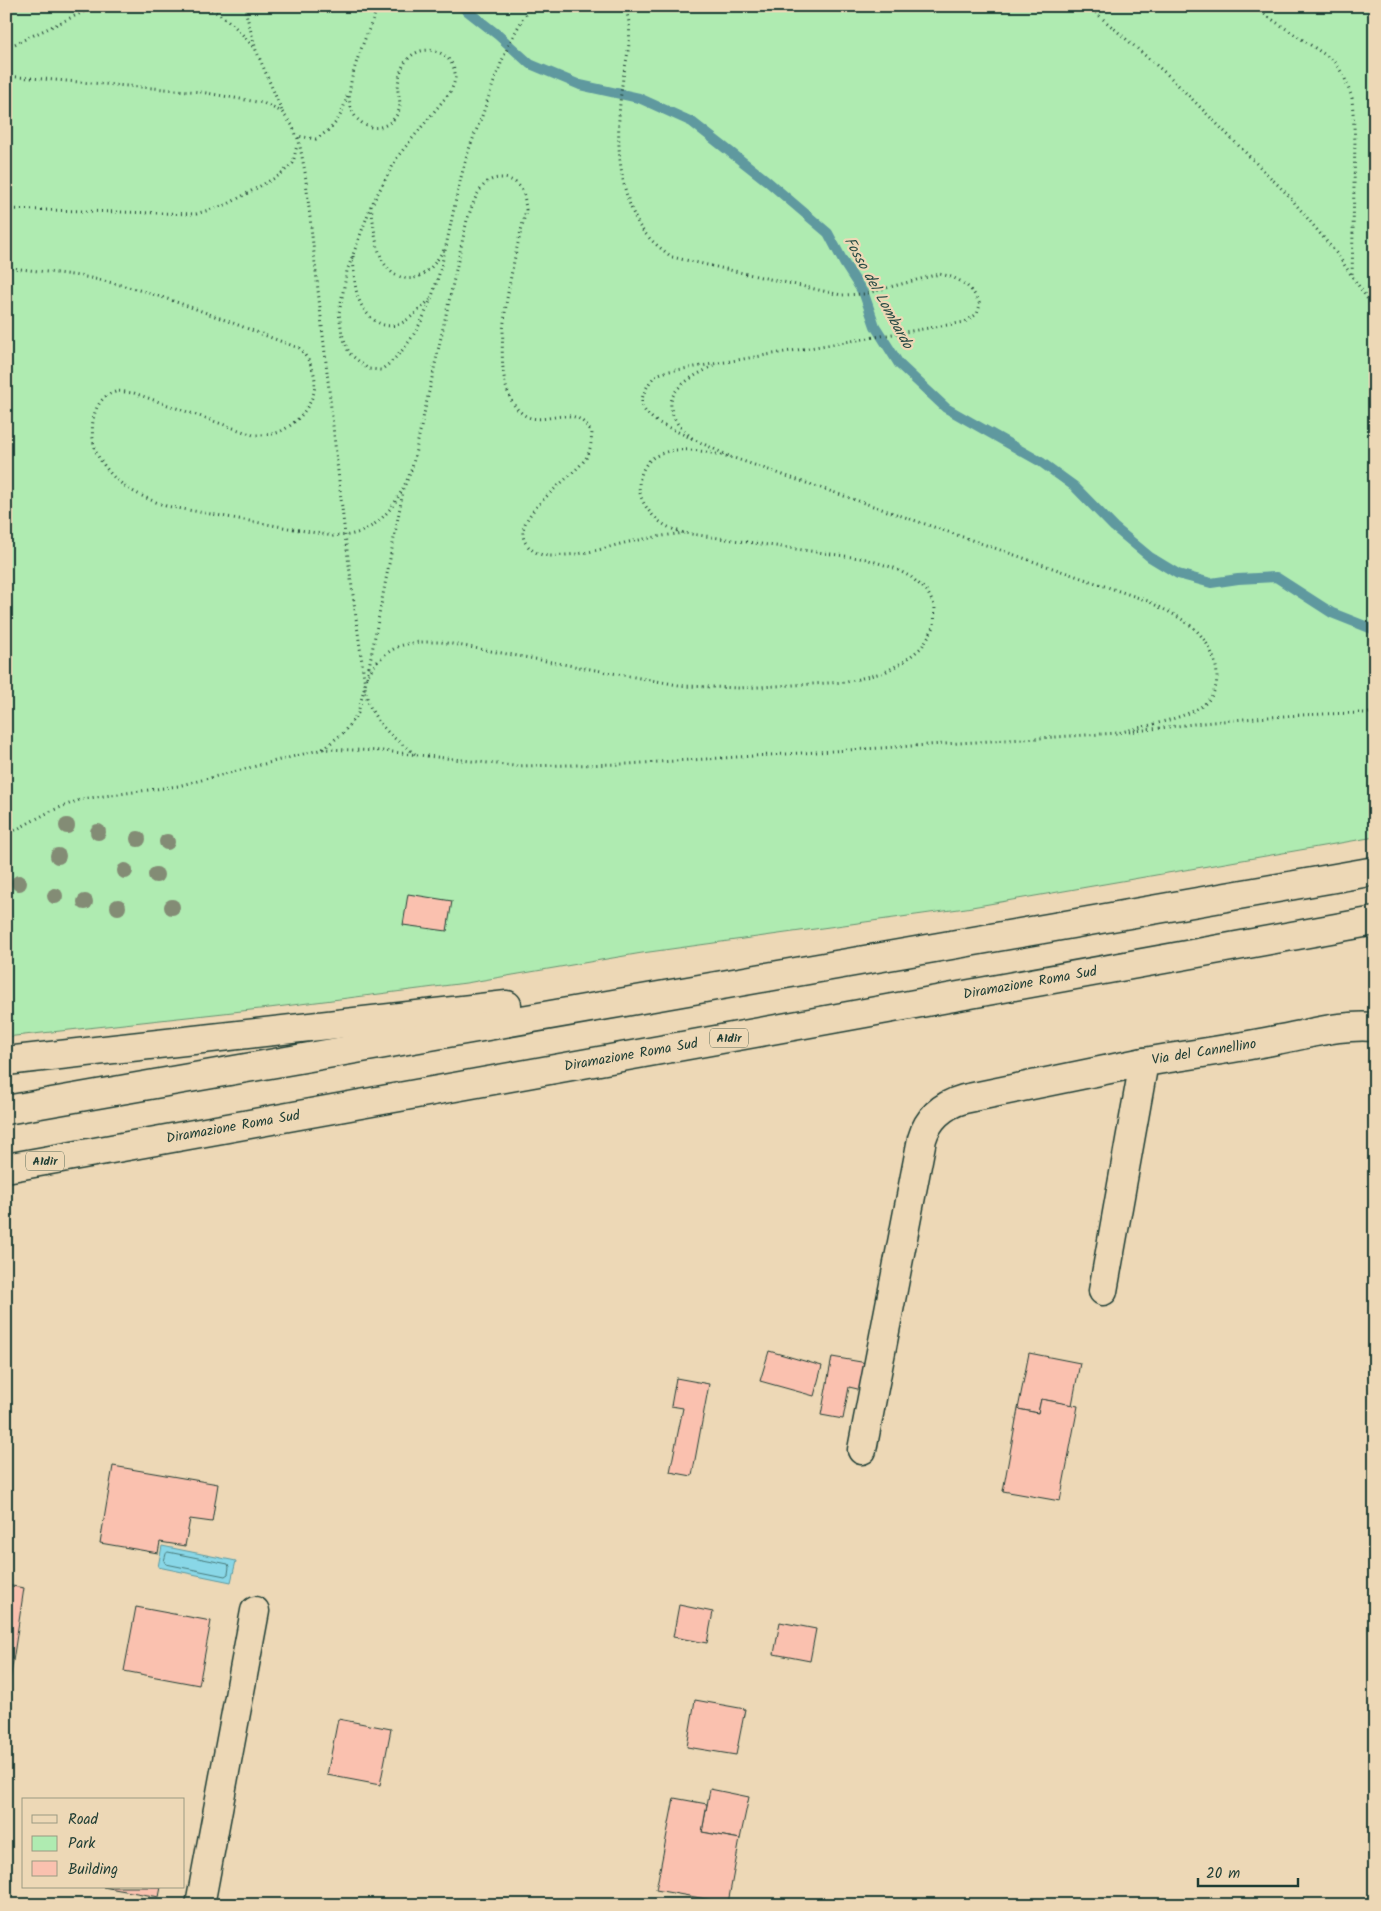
<svg xmlns="http://www.w3.org/2000/svg" width="1381" height="1911" viewBox="0 0 1381 1911" font-family="Kalam,sans-serif">
<style>
.green{fill:#afebb1;stroke:#679472}
.water{fill:#89d7e7;stroke:#5f999f}
.lines{fill:none;stroke-linecap:round;stroke-linejoin:round}
.shore{stroke:#497b7c;stroke-width:1}
.stream{stroke:#5f999f;stroke-width:10}
.building{fill:#fac1af;stroke:#1f3d34}
.minor-casing{stroke:#1f3d34;stroke-width:31}
.highway-casing{stroke:#1f3d34;stroke-width:31}
.path{stroke:#1f3d34;stroke-width:3;stroke-dasharray:1 4;stroke-linecap:butt}
.minor{stroke:#edd8b6;stroke-width:28}
.highway{stroke:#edd8b6;stroke-width:28}
.tree{fill:#838c75}
.labels{text-anchor:middle;dominant-baseline:central;stroke-width:4.5;stroke-linejoin:round;paint-order:stroke}
.shield{fill:#edd8b6;stroke:#5d6c5b;stroke-width:1}
.shield-label{font-size:12px;font-weight:bold;fill:#1f3d34}
.street-label{font-size:14px;fill:#1f3d34;stroke:#edd8b6}
.water-label{font-size:15px;font-style:italic;fill:#2a4c46;stroke:#edd8b6}
</style>
<rect width="100%" height="100%" fill="#edd8b6"/>
<filter id="ink" filterUnits="userSpaceOnUse"><feTurbulence type="fractalNoise" baseFrequency=".02" numOctaves="2"/><feDisplacementMap in="SourceGraphic" scale="10" xChannelSelector="R" yChannelSelector="G"/><feConvolveMatrix kernelMatrix="1 2 1 2 8 2 1 2 1" color-interpolation-filters="sRGB"/></filter>
<g filter="url(#ink)">
<path class="green" d="M6 6H1375V837L966 908 642 953 466 983 269 1008 6 1037Z"/>
<path class="water" d="M162 1546 236 1561 231 1582 158 1567Z"/>
<g class="lines">
<path class="shore" d="M168 1552 228 1564 229 1567 228 1574 225 1576 166 1564 164 1561 166 1554Z"/>
<path class="stream" d="M461 6 498 35 530 64 580 85 639 98 692 122 766 180 828 233 844 263 864 294 875 326 899 364 946 408 1041 462 1074 486 1114 527 1150 557 1178 574 1211 583 1238 579 1276 577 1332 613 1375 630"/>
</g>
<g class="building">
<path d="M408 894 452 901 447 931 403 925Z"/>
<path d="M769 1351 822 1366 814 1396 760 1381Z"/>
<path d="M1029 1353 1080 1363 1072 1405 1041 1399 1038 1413 1018 1409Z"/>
<path d="M832 1357 867 1363 862 1390 849 1387 843 1419 821 1415Z"/>
<path d="M676 1378 709 1384 692 1476 670 1472 683 1408 671 1406Z"/>
<path d="M1041 1399 1078 1406 1060 1501 1003 1491 1018 1409 1038 1413Z"/>
<path d="M113 1466 218 1484 212 1522 190 1519 185 1546 160 1542 158 1553 100 1543Z"/>
<path d="M6 1585 24 1588 10 1681 6 1680Z"/>
<path d="M679 1605 713 1612 707 1643 673 1637Z"/>
<path d="M136 1607 211 1621 199 1685 124 1671Z"/>
<path d="M780 1622 816 1629 810 1661 774 1654Z"/>
<path d="M695 1700 745 1709 736 1755 687 1747Z"/>
<path d="M338 1719 391 1729 380 1785 327 1775Z"/>
<path d="M710 1789 749 1797 740 1839 702 1832Z"/>
<path d="M674 1798 707 1804 702 1832 740 1839 728 1903 656 1890Z"/>
<path d="M103 1887H161L159 1897Z"/>
</g>
<g class="lines">
<defs>
<g id="minor">
<path d="M1103 1291 1144 1062C1188 1055 1232 1049 1276 1040 1310 1034 1341 1024 1375 1027"/>
<path d="M862 1450 922 1139C928 1118 943 1105 964 1099L1144 1062"/>
<path d="M200 1905 255 1611"/>
</g>
<g id="highway">
<path d="M6 1061 507 1005"/>
<path d="M6 1110 1375 871"/>
<path d="M6 1168 1375 921"/>
</g>
</defs>
<use href="#minor" class="minor-casing"/>
<use href="#highway" class="highway-casing"/>
<g class="path">
<path d="M202 6C225 14 239 30 254 48"/>
<path d="M244 6 256 50 282 111"/>
<path d="M378 6C369 31 345 80 350 104 352 112 355 118 362 123 375 133 394 125 399 110 401 104 399 97 398 91 398 80 400 67 408 59 423 42 452 51 455 73 456 80 453 85 451 91L398 156 371 206 347 271 339 313 342 334 349 353 368 369 381 370C441 327 445 235 463 170 467 152 475 134 482 116 494 82 509 33 533 6"/>
<path d="M624 6C635 28 627 56 623 78 616 125 615 181 639 225 647 238 660 248 672 257L841 295 864 294 939 274C959 277 973 287 980 305L977 314 965 322 683 369C675 370 666 371 659 374 653 377 649 383 646 389 637 405 644 412 657 422L729 456"/>
<path d="M1088 6 1170 77 1289 196 1337 254 1375 310"/>
<path d="M1252 6 1333 60 1344 76 1352 98 1355 141 1352 277"/>
<path d="M6 48 96 6"/>
<path d="M6 76 201 92 263 103 282 112 292 125 298 139"/>
<path d="M371 206C375 230 375 272 404 278 424 282 436 262 445 248"/>
<path d="M6 209 196 214 228 204 280 175 293 163 297 145"/>
<path d="M353 256C355 281 353 303 374 320 381 325 388 327 396 325 409 322 420 308 430 300"/>
<path d="M6 267C39 272 72 273 104 281 171 296 235 325 299 348 318 369 321 390 303 413 298 420 288 428 279 432 271 435 261 435 253 435L134 393C128 393 120 390 115 392 89 399 88 438 99 458 103 464 110 474 116 479 130 492 148 499 166 506L333 536C338 535 344 536 349 535 383 529 401 497 412 468L467 220C472 207 475 194 485 184 494 175 512 176 520 187 525 194 525 202 526 210 516 253 478 389 526 416 543 425 567 408 582 421 586 424 589 429 592 433 591 442 591 450 586 458 572 480 504 519 528 546 534 553 543 556 552 556 562 555 573 555 583 553 602 550 620 543 639 540 654 537 669 535 684 533"/>
<path d="M692 438C687 433 679 427 676 421 657 390 695 376 717 364"/>
<path d="M367 677 403 492"/>
<path d="M1129 732C1211 721 1292 713 1375 713"/>
<path d="M323 749 343 733 358 713 365 685 345 535 305 172 298 136 316 139C338 125 341 117 348 93"/>
<path d="M415 754C397 741 377 726 369 704 367 699 365 690 365 685 367 668 388 649 403 645 416 641 428 642 441 642L684 686 740 688 847 682 885 672 905 661 922 647 934 627 935 607 927 591 911 577 894 568 866 559 684 533C677 531 669 528 663 524 648 514 634 494 641 475 644 466 649 459 658 455 680 444 711 453 734 458L1148 601C1164 610 1184 618 1197 631 1216 651 1228 687 1202 706 1184 719 1140 727 1118 733"/>
<path d="M6 835 51 811 82 799 178 786 323 749 384 751 514 766 627 764 1118 733"/>
</g>
<use href="#minor" class="minor"/>
<use href="#highway" class="highway"/>
</g>
<g class="tree">
<circle cx="67" cy="826" r="8"/>
<circle cx="98" cy="832" r="8"/>
<circle cx="138" cy="839" r="8"/>
<circle cx="167" cy="842" r="8"/>
<circle cx="58" cy="856" r="8"/>
<circle cx="125" cy="871" r="8"/>
<circle cx="156" cy="875" r="8"/>
<circle cx="19" cy="883" r="8"/>
<circle cx="55" cy="896" r="8"/>
<circle cx="85" cy="902" r="8"/>
<circle cx="118" cy="907" r="8"/>
<circle cx="172" cy="907" r="8"/>
</g>
</g>
<g class="labels">
<g class="shield">
<rect x="710" y="1028.5" width="38" height="19" rx="4"/>
<rect x="26" y="1151.5" width="38" height="19" rx="4"/>
</g>
<g class="shield-label">
<text x="729" y="1038">A1dir</text>
<text x="45" y="1161">A1dir</text>
</g>
<g class="street-label">
<text transform="translate(1030 983) rotate(-10)">Diramazione Roma Sud</text>
<text transform="translate(1204 1052) rotate(-9)">Via del Cannellino</text>
<text transform="translate(631 1055) rotate(-10)">Diramazione Roma Sud</text>
<text transform="translate(233 1127) rotate(-10)">Diramazione Roma Sud</text>
</g>
<g class="water-label">
<text transform="translate(878 293) rotate(61)">Fosso del Lombardo</text>
</g>
</g>
<rect width="1381" height="1911" fill="none" stroke="#edd8b6" stroke-width="25"/>
<rect x="12" y="12" width="1356" height="1886" fill="none" stroke="#1f3d34" stroke-width="2" filter="url(#ink)"/>
<rect x="22" y="1798" width="162" height="90" fill="#edd8b6" stroke="#9b9a82"/>
<rect x="32" y="1815" width="25" height="8" fill="#edd8b6" stroke="#9b9a82"/>
<text x="68" y="1824" font-size="15" fill="#1f3d34">Road</text>
<rect x="32" y="1836" width="25" height="15" fill="#afebb1" stroke="#9b9a82"/>
<text x="68" y="1848" font-size="15" fill="#1f3d34">Park</text>
<rect x="32" y="1861" width="25" height="15" fill="#fac1af" stroke="#9b9a82"/>
<text x="68" y="1874" font-size="15" fill="#1f3d34">Building</text>
<path d="M1198 1878v8h100v-8" fill="none" stroke="#1f3d34" stroke-width="2.5"/>
<text x="1206" y="1878" font-size="15" fill="#1f3d34" stroke="#edd8b6" stroke-width="4" paint-order="stroke">20 m</text>
</svg>
